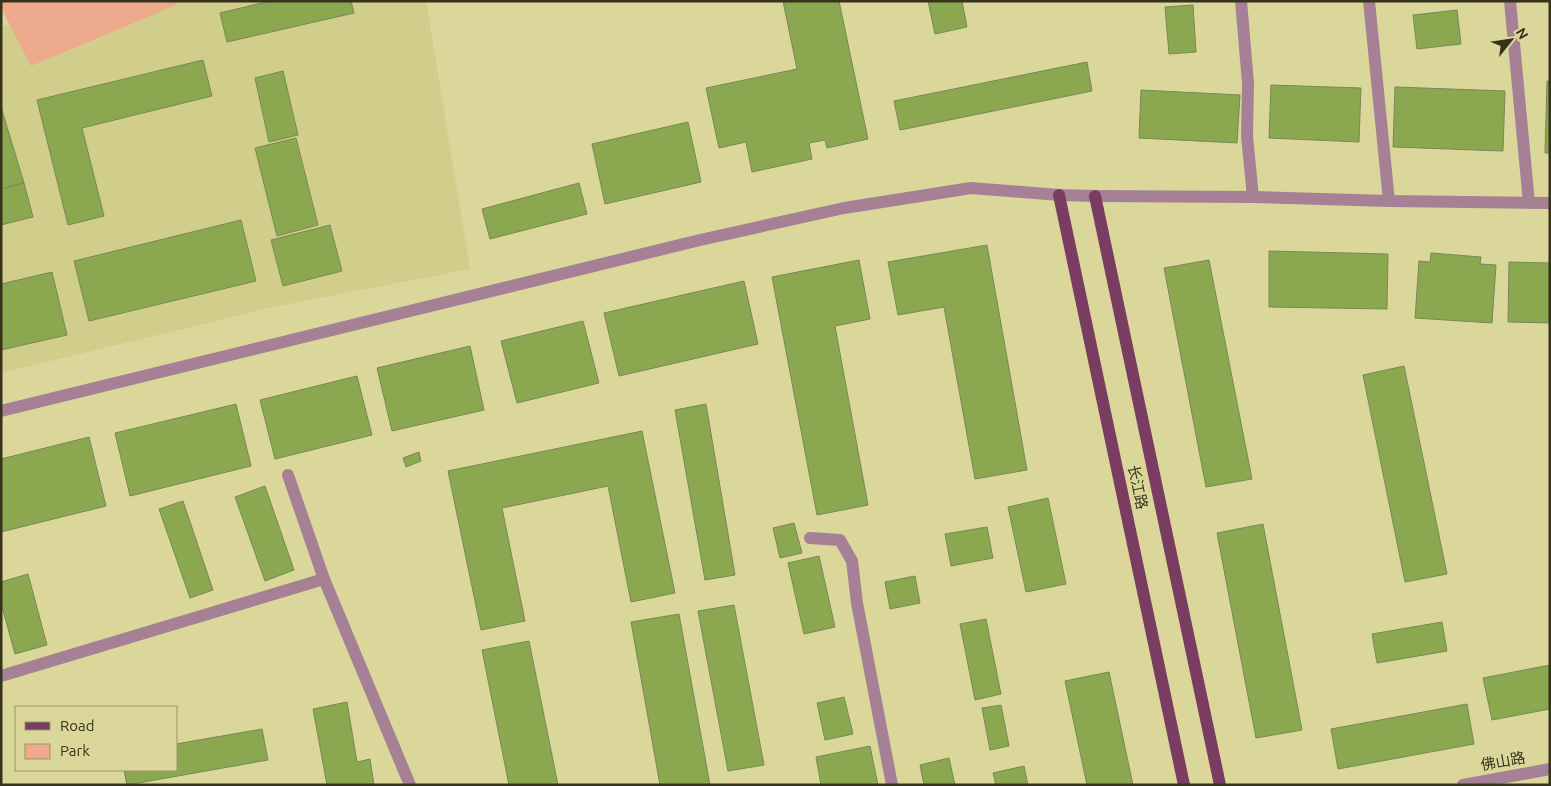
<svg xmlns="http://www.w3.org/2000/svg" width="1551" height="786" viewBox="0 0 1551 786" font-family="Ubuntu,'Noto Sans SC',sans-serif">
<style>
.built{fill:#d1cd8a}
.green{fill:#eeaa8c}
.building{fill:#8ba851;stroke:#778955}
.lines{fill:none;stroke-linecap:round;stroke-linejoin:round}
.minor{stroke:#a68196;stroke-width:12}
.major{stroke:#7b3c62;stroke-width:12}
.labels{text-anchor:middle;dominant-baseline:central;stroke-width:5;stroke-linejoin:round;paint-order:stroke}
.street-label{font-size:15px;fill:#35331b;stroke:#dbd79b}
</style>
<rect width="100%" height="100%" fill="#dbd79b"/>
<path class="built" d="M177 1H426L470 269 273 307 1 373V26Z"/>
<path class="green" d="M1 1H180L174 6 31 66 1 8Z"/>
<g class="building">
<path d="M270 1H351L354 13 227 42 220 13Z"/>
<path d="M783 1H839L868 139 827 148 825 140 809 143 812 159 752 172 746 142 719 148 706 88 797 69Z"/>
<path d="M928 1H962L967 27 935 34Z"/>
<path d="M1193 5 1196 52 1169 54 1165 7Z"/>
<path d="M1457 10 1461 44 1417 49 1413 15Z"/>
<path d="M203 60 212 96 82 128 104 216 68 225 37 100Z"/>
<path d="M1087 62 1092 91 900 130 894 101Z"/>
<path d="M283 71 298 135 269 142 255 78Z"/>
<path d="M1547 81H1550V153H1545Z"/>
<path d="M1271 85 1361 88 1359 142 1269 138Z"/>
<path d="M1395 87 1505 91 1503 151 1393 147Z"/>
<path d="M1141 90 1240 95 1237 143 1139 138Z"/>
<path d="M1 107 24 183 1 189Z"/>
<path d="M688 122 701 182 605 204 592 144Z"/>
<path d="M296 138 318 225 277 236 255 148Z"/>
<path d="M24 183 33 217 1 225V189Z"/>
<path d="M579 183 587 214 490 239 482 209Z"/>
<path d="M241 220 256 281 89 321 74 261Z"/>
<path d="M330 225 342 271 283 286 271 240Z"/>
<path d="M987 245 1027 470 975 479 944 307 898 315 888 262Z"/>
<path d="M1269 251 1388 254 1387 309 1269 307Z"/>
<path d="M1431 253 1481 257 1480 264 1496 265 1492 323 1415 318 1419 261 1430 262Z"/>
<path d="M859 260 870 319 835 326 868 505 817 515 772 277Z"/>
<path d="M1209 260 1252 479 1206 487 1164 268Z"/>
<path d="M1509 262 1550 263V323L1508 322Z"/>
<path d="M52 272 67 335 1 350V284Z"/>
<path d="M744 281 758 344 619 376 604 313Z"/>
<path d="M583 321 599 383 517 403 501 341Z"/>
<path d="M470 346 484 410 392 431 377 368Z"/>
<path d="M1404 366 1447 574 1405 582 1363 375Z"/>
<path d="M357 376 372 435 275 459 260 400Z"/>
<path d="M236 404 251 466 130 496 115 433Z"/>
<path d="M706 404 735 575 705 580 675 410Z"/>
<path d="M642 431 675 593 631 602 608 486 502 508 525 621 481 630 448 471Z"/>
<path d="M89 437 106 506 1 532V459Z"/>
<path d="M419 452 421 461 406 467 403 458Z"/>
<path d="M265 486 294 570 265 581 235 497Z"/>
<path d="M1048 498 1066 584 1026 592 1008 507Z"/>
<path d="M183 501 213 590 190 598 159 509Z"/>
<path d="M794 523 802 553 780 558 773 528Z"/>
<path d="M1263 524 1302 730 1256 738 1217 533Z"/>
<path d="M987 527 993 558 951 566 945 534Z"/>
<path d="M819 556 835 627 804 634 788 563Z"/>
<path d="M28 574 47 645 15 654 1 603V582Z"/>
<path d="M915 576 920 603 890 609 885 582Z"/>
<path d="M734 605 764 765 728 771 698 611Z"/>
<path d="M679 614 710 785H660L631 622Z"/>
<path d="M986 619 1001 694 975 700 960 624Z"/>
<path d="M1442 622 1447 651 1377 663 1372 634Z"/>
<path d="M529 641 558 785H509L482 650Z"/>
<path d="M1550 665V709L1492 720 1483 678Z"/>
<path d="M1109 672 1133 785H1087L1065 681Z"/>
<path d="M844 697 853 734 825 740 817 703Z"/>
<path d="M347 702 357 762 370 759 374 785H327L313 709Z"/>
<path d="M1467 704 1474 744 1338 769 1331 729Z"/>
<path d="M1001 705 1009 746 990 750 982 708Z"/>
<path d="M262 729 268 760 127 785 124 770H176V744Z"/>
<path d="M870 746 878 785H821L816 757Z"/>
<path d="M949 758 955 785H924L920 765Z"/>
<path d="M1024 766 1028 785H996L993 773Z"/>
</g>
<g class="lines">
<g class="minor">
<path d="M1241 1 1248 83 1247 136 1253 197"/>
<path d="M1369 1 1389 201"/>
<path d="M1510 1 1529 203"/>
<path d="M1 411 700 240 844 208 971 188 1059 195 1095 196 1253 197 1389 201 1550 203"/>
<path d="M288 475 324 579 410 785"/>
<path d="M810 538 840 540 852 561 857 603 892 785"/>
<path d="M1 676 324 579"/>
<path d="M1463 785 1550 769"/>
</g>
<g class="major">
<path d="M1059 195 1184 785"/>
<path d="M1095 196 1220 785"/>
</g>
</g>
<g class="labels">
<g class="street-label">
<text transform="translate(1138 487) rotate(78)">长江路</text>
<text transform="translate(1503 761) rotate(-10)">佛山路</text>
</g>
</g>
<rect width="1551" height="786" fill="none" stroke="#35331b" stroke-width="5"/>
<rect x="15" y="706" width="162" height="65" fill="#dbd79b" stroke="#999568"/>
<rect x="25" y="722" width="25" height="8" fill="#7b3c62" stroke="#999568"/>
<text x="60" y="731" font-size="15" fill="#35331b">Road</text>
<rect x="25" y="744" width="25" height="15" fill="#eeaa8c" stroke="#999568"/>
<text x="60" y="756" font-size="15" fill="#35331b">Park</text>
<g transform="translate(1511 40) rotate(60)" stroke="#dbd79b" stroke-width="4" paint-order="stroke">
<path d="M0-4L9 19L0 12L-9 19Z" fill="#35331b"/>
<text y="-8" font-size="14" font-weight="bold" text-anchor="middle" fill="#35331b">N</text>
</g>
</svg>
